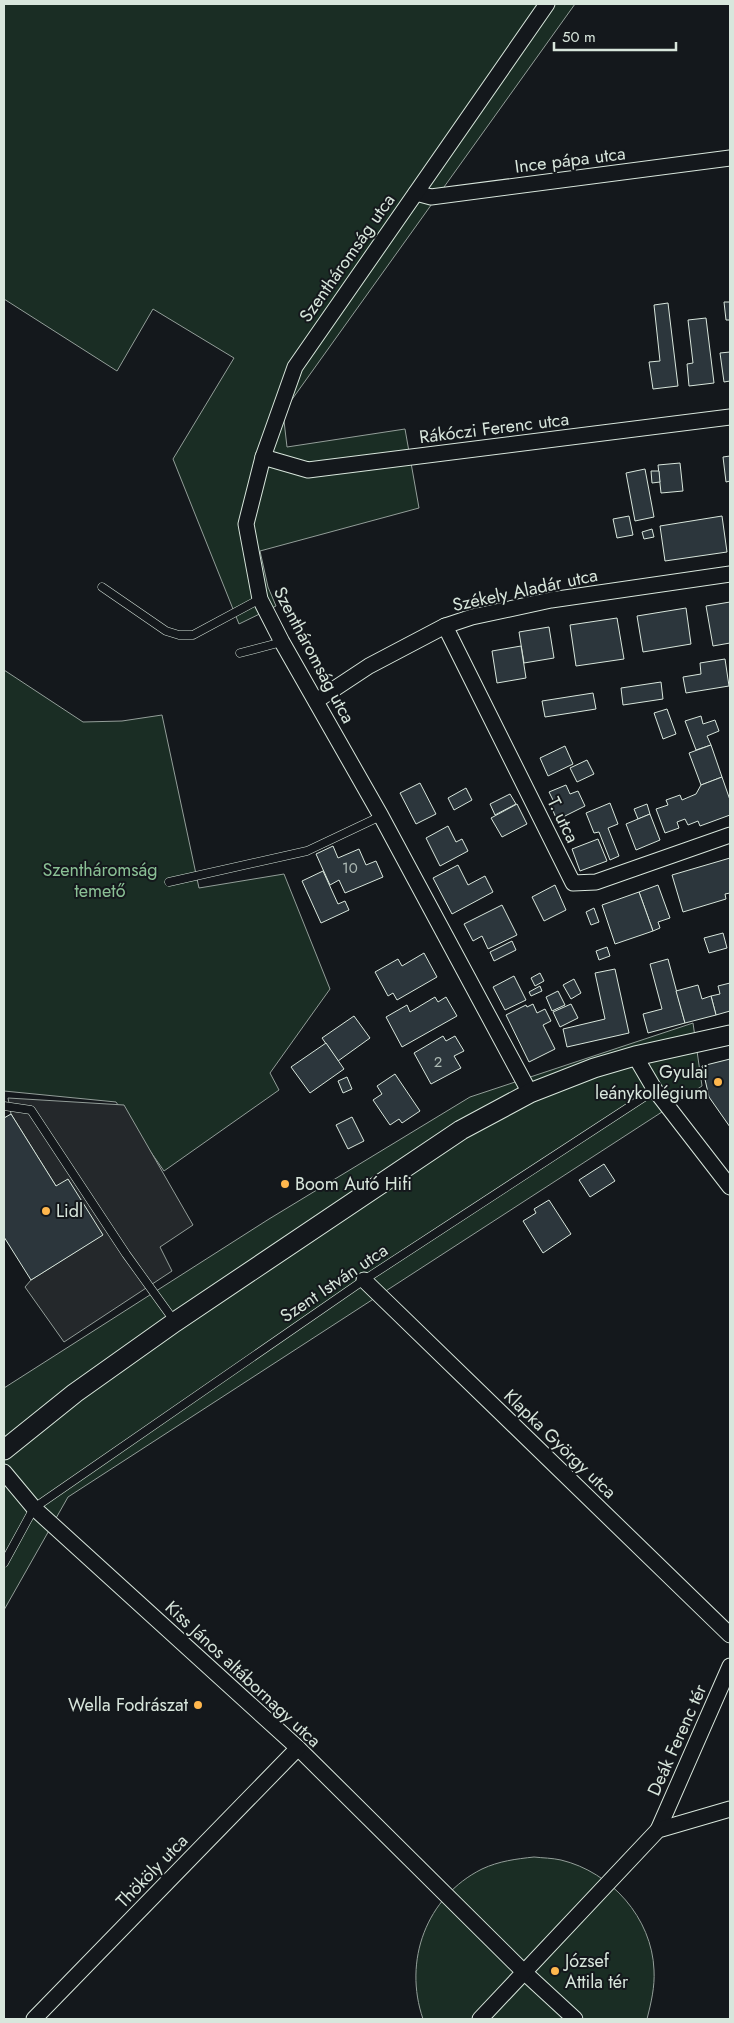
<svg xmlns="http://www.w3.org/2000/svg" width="734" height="2023" viewBox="0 0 734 2023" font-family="Jost,sans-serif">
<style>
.green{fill:#1a2d24;stroke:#939e99}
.parking{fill:#24282b;stroke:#939e99}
.building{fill:#2c363c;stroke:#d8e6dc}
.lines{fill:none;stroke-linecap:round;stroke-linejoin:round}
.service-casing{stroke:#d8e6dc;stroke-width:9}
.minor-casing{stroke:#d8e6dc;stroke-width:17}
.tertiary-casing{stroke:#d8e6dc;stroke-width:21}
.service{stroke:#14181c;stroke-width:8}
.minor{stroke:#14181c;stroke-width:15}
.tertiary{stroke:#14181c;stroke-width:19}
.poi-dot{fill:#ffb74d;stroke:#14181c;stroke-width:2}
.labels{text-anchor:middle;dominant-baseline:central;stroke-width:4;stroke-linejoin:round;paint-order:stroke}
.number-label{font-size:15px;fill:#adbab4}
.street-label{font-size:18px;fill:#d8e6dc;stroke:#14181c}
.park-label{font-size:18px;fill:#8ac095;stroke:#14181c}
.poi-label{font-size:18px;fill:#d8e6dc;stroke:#14181c;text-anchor:start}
</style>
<rect width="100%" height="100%" fill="#14181c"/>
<g class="green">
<path d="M4 4H575L283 412 287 447 405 429 419 508 260 551 268 587 276 606 239 624 173 459 234 358 153 309 117 371 4 299Z"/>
<path d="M4 670 83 722 122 721 162 715 199 888 284 874 330 989 270 1073 279 1090 164 1171 116 1102 4 1091Z"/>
<path d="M693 1023 702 1086 68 1497 4 1610V1388L269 1219 470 1097Z"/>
<path d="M534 1857C543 1858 552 1858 561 1860 611 1872 652 1918 654 1970 655 1987 651 2003 647 2019H423C403 1961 426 1897 482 1869 499 1861 516 1859 534 1857Z"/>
</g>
<path class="parking" d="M8 1098 124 1105 193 1225 160 1247 172 1271 64 1342 25 1287 31 1280 102 1235 56 1186 11 1114Z"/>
<g class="building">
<path d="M724 302H730V320H726Z"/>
<path d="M668 303 678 386 653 389 649 362 660 361 654 305Z"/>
<path d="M706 318 714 383 689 386 687 364 693 363 688 320Z"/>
<path d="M730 352V381L724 382 720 353Z"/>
<path d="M730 456V481L726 482 723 457Z"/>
<path d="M680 463 683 491 661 493 658 465Z"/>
<path d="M645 469 654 517 635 521 626 473Z"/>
<path d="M651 471H659L660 482 652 483Z"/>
<path d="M629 516 633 535 617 538 613 519Z"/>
<path d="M722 516 727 552 665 561 660 526Z"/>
<path d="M652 529 654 537 644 539 642 532Z"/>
<path d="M730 602V643L713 646 706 606Z"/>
<path d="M686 608 691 644 643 652 637 616Z"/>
<path d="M617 618 624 659 576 666 570 625Z"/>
<path d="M549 627 554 658 524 663 519 632Z"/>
<path d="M521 646 526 678 497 683 492 651Z"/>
<path d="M725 659 729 686 686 693 683 677 701 674 700 663Z"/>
<path d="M661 682 663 699 623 705 621 688Z"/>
<path d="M593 693 596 709 545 717 542 701Z"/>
<path d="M667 709 676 734 663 739 654 713Z"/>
<path d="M701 716 703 724 715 720 719 731 707 736 711 745 696 750 685 721Z"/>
<path d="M711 745 722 777 701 785 689 753Z"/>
<path d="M565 746 573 764 548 776 540 758Z"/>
<path d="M587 760 594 774 577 782 570 768Z"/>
<path d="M722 777 730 800V815L700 826 698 821 688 825 685 819 677 822 679 828 665 833 656 809 668 805 666 800 680 795 682 800 696 794 701 785Z"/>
<path d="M420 783 436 814 416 824 400 793Z"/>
<path d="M566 785 570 794 578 791 585 806 557 820 550 804 554 802 549 792Z"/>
<path d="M466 788 472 800 454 810 448 798Z"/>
<path d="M510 794 516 804 495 815 490 804Z"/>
<path d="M610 803 618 824 608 828 619 856 610 860 599 832 594 833 586 813Z"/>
<path d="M517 804 527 824 502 837 491 818Z"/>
<path d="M647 804 650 814 638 819 634 809Z"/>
<path d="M650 814 660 840 636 850 626 824Z"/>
<path d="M448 826 456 842 462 839 468 851 440 866 426 838Z"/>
<path d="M598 839 607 861 580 871 572 849Z"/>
<path d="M333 846 338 858 359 849 366 865 376 861 383 877 345 893 339 880 330 885 316 854Z"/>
<path d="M730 858V893L725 894 726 899 683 912 672 875Z"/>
<path d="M458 865 468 885 485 876 493 892 452 914 433 878Z"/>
<path d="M323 871 338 904 345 901 349 910 321 923 302 881Z"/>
<path d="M555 885 566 910 544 921 532 897Z"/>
<path d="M658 885 670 918 658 922 660 928 653 931 639 892Z"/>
<path d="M639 892 653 931 615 944 602 905Z"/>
<path d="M502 905 517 935 488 949 482 936 473 941 464 924Z"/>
<path d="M594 908 599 922 591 925 586 912Z"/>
<path d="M723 933 727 948 709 953 704 938Z"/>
<path d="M512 941 516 950 494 961 490 952Z"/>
<path d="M607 947 610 956 599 960 596 951Z"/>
<path d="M424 953 437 977 397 1000 393 993 388 996 375 972 398 959 402 966Z"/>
<path d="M668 959 685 1023 648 1033 643 1014 662 1009 650 964Z"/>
<path d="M615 969 629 1033 567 1047 563 1029 605 1019 595 973Z"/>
<path d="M540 973 544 981 535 986 531 978Z"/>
<path d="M514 976 526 1000 505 1010 493 987Z"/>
<path d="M574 979 581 993 571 999 563 985Z"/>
<path d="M730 983V1011L716 1015 711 996 720 994 718 986Z"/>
<path d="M698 985 702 999 711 996 716 1015 685 1023 676 991Z"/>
<path d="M540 986 542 991 531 996 529 992Z"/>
<path d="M558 991 565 1005 552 1011 546 997Z"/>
<path d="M435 997 438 1002 446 997 457 1016 402 1047 386 1017 407 1005 410 1012Z"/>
<path d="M533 1004 537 1013 545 1009 551 1021 543 1025 555 1049 529 1062 506 1015 526 1005 527 1007Z"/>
<path d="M571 1004 578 1018 560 1027 553 1012Z"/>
<path d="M354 1016 370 1038 338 1061 322 1038Z"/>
<path d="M443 1036 446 1041 455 1036 464 1051 454 1056 461 1068 431 1084 414 1053Z"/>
<path d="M326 1043 344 1069 310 1093 291 1067Z"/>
<path d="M730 1059V1127L709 1097 702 1066Z"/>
<path d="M395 1074 420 1111 402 1123 399 1119 390 1125 373 1100 382 1094 377 1086Z"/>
<path d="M347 1077 352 1089 343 1093 338 1081Z"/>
<path d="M11 1114 56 1186 68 1179 103 1235 31 1280 4 1237V1118Z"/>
<path d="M352 1117 364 1141 348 1149 336 1125Z"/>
<path d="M604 1164 615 1181 590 1197 579 1180Z"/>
<path d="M549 1200 571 1234 543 1253 523 1221 536 1213 534 1209Z"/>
</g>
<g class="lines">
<defs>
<g id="service">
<path d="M102 587 166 631 179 635H193L260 599"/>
<path d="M240 653 282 642"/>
<path d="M169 882 307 851 381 816"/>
<path d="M4 1106 31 1110 126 1254 175 1322"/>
<path d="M4 1563 34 1508 364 1280 655 1090"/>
</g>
<g id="minor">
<path d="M416 193 431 197 730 158"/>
<path d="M263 457 308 470 730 417"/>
<path d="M445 626 573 883 596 882 730 835"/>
<path d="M316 701 369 666 445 626 472 617 551 600 730 574"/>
<path d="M635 1056 655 1090 730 1187"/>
<path d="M530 1093 381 816 282 642 260 599 246 524 263 457 295 367 547 4"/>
<path d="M364 1280 730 1635"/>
<path d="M4 1472 34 1508 298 1748 524 1972 575 2019"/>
<path d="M658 1830 730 1666"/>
<path d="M34 2019 298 1748"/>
<path d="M480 2019 658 1830 730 1809"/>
</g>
<path id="tertiary" d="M4 1450 75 1393 175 1322 461 1130 530 1093 594 1068 635 1056 730 1035"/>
</defs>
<use href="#service" class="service-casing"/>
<use href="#minor" class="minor-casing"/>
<use href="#tertiary" class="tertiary-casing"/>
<use href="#service" class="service"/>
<use href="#minor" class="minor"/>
<use href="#tertiary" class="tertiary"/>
</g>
<g class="poi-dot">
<circle cx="718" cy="1082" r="5"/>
<circle cx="285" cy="1184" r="5"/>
<circle cx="46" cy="1211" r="5"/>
<circle cx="198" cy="1705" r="5"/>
<circle cx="555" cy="1971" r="5"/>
</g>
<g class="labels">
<g class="number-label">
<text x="350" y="868">10</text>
<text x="438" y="1062">2</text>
</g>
<g class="street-label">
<text transform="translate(570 160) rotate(-7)">Ince pápa utca</text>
<text transform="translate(347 258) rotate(-55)">Szentháromság utca</text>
<text transform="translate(494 428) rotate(-7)">Rákóczi Ferenc utca</text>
<text transform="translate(525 590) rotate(-12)">Székely Aladár utca</text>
<text transform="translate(314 655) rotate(62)">Szentháromság utca</text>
<text transform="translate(563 820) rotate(64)">T. utca</text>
<text transform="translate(334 1283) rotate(-34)">Szent István utca</text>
<text transform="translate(560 1444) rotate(44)">Klapka György utca</text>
<text transform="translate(243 1674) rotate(43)">Kiss János altábornagy utca</text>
<text transform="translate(677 1740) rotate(-66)">Deák Ferenc tér</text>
<text transform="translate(152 1871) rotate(-46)">Thököly utca</text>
</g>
<g class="park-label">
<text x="100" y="870">Szentháromság<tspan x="100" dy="21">temető</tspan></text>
</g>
<g class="poi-label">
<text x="708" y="1072" text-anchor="end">Gyulai<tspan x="708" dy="21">leánykollégium</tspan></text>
<text x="295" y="1184">Boom Autó Hifi</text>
<text x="56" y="1211">Lidl</text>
<text x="188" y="1705" text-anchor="end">Wella Fodrászat</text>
<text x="565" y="1961">József<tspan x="565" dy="21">Attila tér</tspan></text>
</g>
</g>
<rect width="734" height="2023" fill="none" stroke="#d8e6dc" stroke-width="10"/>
<path d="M554 42v8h122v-8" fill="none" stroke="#d8e6dc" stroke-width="2.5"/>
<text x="562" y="42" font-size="15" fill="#d8e6dc" stroke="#14181c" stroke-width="4" paint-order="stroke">50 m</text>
</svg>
